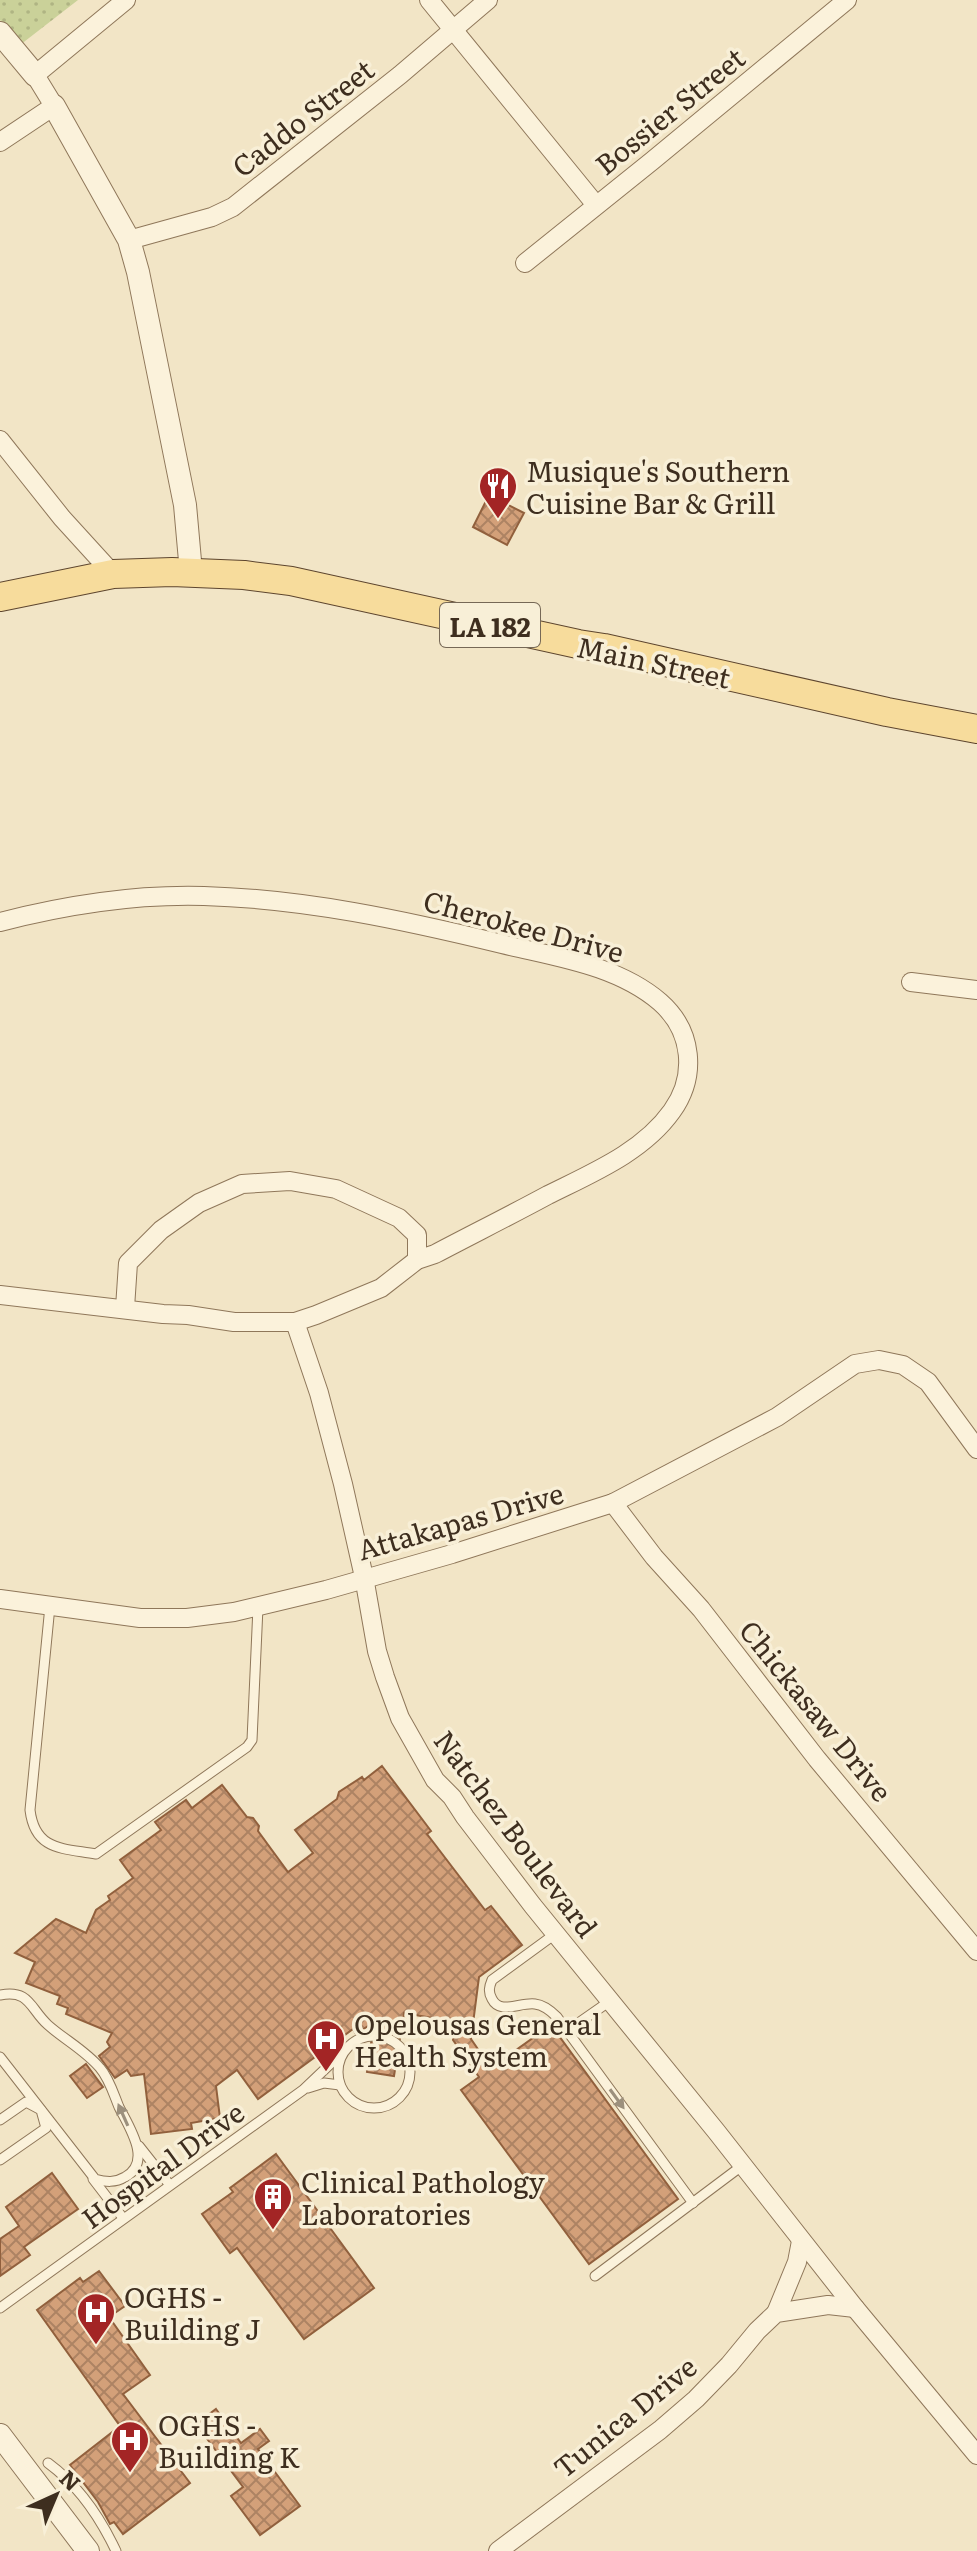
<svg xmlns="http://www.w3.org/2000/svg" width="977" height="2551" viewBox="0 0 977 2551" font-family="Literata,serif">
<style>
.park{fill:url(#park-dots)}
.building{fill:url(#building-cross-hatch);stroke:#91603d;stroke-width:2}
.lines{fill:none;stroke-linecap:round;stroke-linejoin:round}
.service-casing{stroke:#8f775a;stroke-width:11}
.minor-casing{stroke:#8f775a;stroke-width:20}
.tertiary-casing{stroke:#8f775a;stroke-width:24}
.primary-casing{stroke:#5d452e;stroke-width:30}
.service{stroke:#fbf2db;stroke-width:9}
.minor{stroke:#fbf2db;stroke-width:18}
.tertiary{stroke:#fbf2db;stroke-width:22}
.primary{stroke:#f7dc9c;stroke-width:28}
.oneway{fill:#9c907d}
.labels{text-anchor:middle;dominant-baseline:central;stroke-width:7;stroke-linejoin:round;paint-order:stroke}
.shield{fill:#f8efd7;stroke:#766856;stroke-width:2}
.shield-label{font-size:26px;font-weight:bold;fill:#3e2e1f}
.street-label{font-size:28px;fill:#3e2e1f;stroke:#f8efd7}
.poi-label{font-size:28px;fill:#3e2e1f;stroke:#f8efd7;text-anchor:start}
</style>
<defs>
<pattern id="park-dots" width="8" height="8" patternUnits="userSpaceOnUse" patternTransform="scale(2)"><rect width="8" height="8" fill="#cad199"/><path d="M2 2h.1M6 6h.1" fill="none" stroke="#afb483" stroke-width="1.8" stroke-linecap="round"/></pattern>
<pattern id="building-cross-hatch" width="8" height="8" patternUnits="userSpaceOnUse" patternTransform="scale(2)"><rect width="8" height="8" fill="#d3a079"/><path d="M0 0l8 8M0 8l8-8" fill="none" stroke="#ad8363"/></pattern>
</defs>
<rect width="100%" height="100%" fill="#f2e5c6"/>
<path class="park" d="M0 0H78L20 45 0 20Z"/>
<g class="building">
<path d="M489 495 524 513 507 545 473 527Z"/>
<path d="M382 1766 431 1831 427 1834 485 1910 491 1906 522 1945 479 1977 471 2039 491 2068 551 2025 678 2199 589 2264 461 2090 479 2077 453 2040 455 2022 404 2013 394 2076 367 2072 374 2022 356 2034 353 2029 258 2099 237 2070 216 2086 220 2118 191 2123 192 2129 151 2134 144 2074 131 2076 127 2070 115 2078 99 2056 110 2047 107 2042 112 2033 66 2014 68 2008 57 2004 60 1996 26 1983 35 1962 15 1953 56 1919 86 1933 96 1910 110 1900 108 1896 133 1878 120 1860 161 1830 155 1822 186 1800 192 1808 222 1785 247 1817 253 1818 259 1826 258 1831 288 1872 313 1853 295 1830 337 1799 339 1792 362 1777 364 1780Z"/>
<path d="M86 2064 103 2087 87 2098 70 2076Z"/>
<path d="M276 2154 374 2288 304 2339 237 2248 230 2253 202 2214 233 2192 230 2188Z"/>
<path d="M52 2173 78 2209 24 2247 30 2255 0 2276V2239L19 2226 6 2207Z"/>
<path d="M99 2271 125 2306 109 2317 150 2375 123 2394 190 2483 123 2534 114 2522 110 2524 98 2502 70 2465 120 2426 37 2310 80 2278 83 2282Z"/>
<path d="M216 2409 241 2443 260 2429 269 2441 258 2449 300 2506 260 2535 231 2496 243 2487 196 2424Z"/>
</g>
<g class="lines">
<defs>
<g id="service">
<path d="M50 1606 30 1810C35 1851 63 1848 96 1854L247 1747 252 1740 258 1607"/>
<path d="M555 1934 492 1980C489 1987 488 1992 492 1999 500 2015 520 2002 535 2004 544 2005 551 2011 557 2017L693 2203"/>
<path d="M0 1995C30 1989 30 2009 48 2025 65 2040 86 2051 100 2068 109 2078 114 2095 119 2107 129 2127 153 2162 125 2177 115 2183 106 2182 95 2179L0 2057"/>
<path d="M567 2031 610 2001"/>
<circle cx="374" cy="2072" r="36"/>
<path d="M308 2088 324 2083 340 2085"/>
<path d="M0 2120 26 2102 41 2110 46 2128 0 2160"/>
<path d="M139 2146 169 2184"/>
<path d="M93 2179 123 2218"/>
<path d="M595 2276 743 2165"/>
<path d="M0 2308 303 2090 344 2051"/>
<path d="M48 2463C78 2485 100 2517 116 2551"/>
</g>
<g id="minor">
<path d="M429 0 596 205"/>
<path d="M0 142 54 106 35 75 126 0"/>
<path d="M129 240 212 217 233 207 400 75 488 0"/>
<path d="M525 263 652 161 847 0"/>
<path d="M0 440 62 518 113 574"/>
<path d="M0 922C66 905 135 894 204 896 306 899 403 920 502 944 555 957 617 965 660 1002 693 1031 697 1076 672 1111 643 1152 592 1173 548 1195 511 1215 473 1234 435 1254L417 1260 381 1288 316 1315 295 1322H234L188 1315 163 1314 0 1295"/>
<path d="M911 982 977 990"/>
<path d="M125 1308 128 1263 161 1230 199 1203 242 1184 290 1181 336 1189 399 1218 417 1235V1260"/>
<path d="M295 1322 319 1393 343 1484 364 1577 377 1651 385 1677 400 1718 435 1780 452 1797 465 1817 533 1906 716 2131 855 2308 977 2455"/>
<path d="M613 1503 654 1557 701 1609 817 1759 977 1951"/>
<path d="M0 1599 140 1618H187L234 1612 326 1590 452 1554 613 1503 777 1417 855 1364 879 1360 903 1365 928 1382 977 1449"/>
<path d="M776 2313 797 2262 801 2241"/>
<path d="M498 2551 660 2430 696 2399 729 2365 757 2331 776 2313 828 2305 855 2308"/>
</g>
<g id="tertiary">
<path d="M0 33 35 75"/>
<path d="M54 106 129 240 138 272 185 505 191 572"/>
<path d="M0 2435 88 2551"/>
</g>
<path id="primary" d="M0 597 113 574 172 572 244 575 291 581 578 644 604 648 887 712 977 729"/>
</defs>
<use href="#service" class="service-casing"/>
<use href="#minor" class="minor-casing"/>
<use href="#tertiary" class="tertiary-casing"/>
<use href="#primary" class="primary-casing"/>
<use href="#service" class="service"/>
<use href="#minor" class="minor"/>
<use href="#tertiary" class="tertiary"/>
<use href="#primary" class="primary"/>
</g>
<defs><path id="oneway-solid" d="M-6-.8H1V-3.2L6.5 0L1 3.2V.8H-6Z" transform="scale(2)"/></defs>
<g class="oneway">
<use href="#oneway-solid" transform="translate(617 2099) rotate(54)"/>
<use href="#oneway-solid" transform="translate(123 2115) rotate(-114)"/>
</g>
<defs>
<symbol id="restaurant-pin" viewBox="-11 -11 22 30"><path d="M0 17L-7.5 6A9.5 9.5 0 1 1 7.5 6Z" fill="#a32525" stroke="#f8efd7"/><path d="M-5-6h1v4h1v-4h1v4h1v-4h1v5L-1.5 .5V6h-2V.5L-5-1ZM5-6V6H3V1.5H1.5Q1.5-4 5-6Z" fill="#fff"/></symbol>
<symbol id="hospital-pin" viewBox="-11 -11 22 30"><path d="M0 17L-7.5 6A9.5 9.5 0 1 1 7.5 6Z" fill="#a32525" stroke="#f8efd7"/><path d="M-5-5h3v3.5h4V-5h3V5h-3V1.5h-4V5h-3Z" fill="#fff"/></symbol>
<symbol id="building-pin" viewBox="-11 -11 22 30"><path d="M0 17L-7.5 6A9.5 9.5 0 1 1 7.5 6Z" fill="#a32525" stroke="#f8efd7"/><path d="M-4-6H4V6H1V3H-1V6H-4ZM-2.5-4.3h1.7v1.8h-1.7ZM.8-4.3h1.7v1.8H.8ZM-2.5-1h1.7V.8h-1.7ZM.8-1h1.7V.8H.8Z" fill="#fff"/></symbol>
</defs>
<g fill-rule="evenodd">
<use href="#restaurant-pin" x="476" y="464" width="44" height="60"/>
<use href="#hospital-pin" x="304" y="2017" width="44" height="60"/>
<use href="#building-pin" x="251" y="2175" width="44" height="60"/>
<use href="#hospital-pin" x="74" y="2290" width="44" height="60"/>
<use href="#hospital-pin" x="108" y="2418" width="44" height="60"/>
</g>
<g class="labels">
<rect class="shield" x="440" y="603" width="100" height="44" rx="6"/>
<g class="shield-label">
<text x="490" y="625">LA 182</text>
</g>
<g class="street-label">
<text transform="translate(669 110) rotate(-39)">Bossier Street</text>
<text transform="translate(302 117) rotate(-38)">Caddo Street</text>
<text transform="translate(654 661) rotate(12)">Main Street</text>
<text transform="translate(524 925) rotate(15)">Cherokee Drive</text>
<text transform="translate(460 1520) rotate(-16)">Attakapas Drive</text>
<text transform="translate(817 1710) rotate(51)">Chickasaw Drive</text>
<text transform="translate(517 1833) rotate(53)">Natchez Boulevard</text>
<text transform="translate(162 2164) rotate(-36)">Hospital Drive</text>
<text transform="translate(624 2416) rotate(-39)">Tunica Drive</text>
</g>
<g class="poi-label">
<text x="526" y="470">Musique's Southern<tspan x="526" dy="32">Cuisine Bar &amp; Grill</tspan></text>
<text x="354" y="2023">Opelousas General<tspan x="354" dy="32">Health System</tspan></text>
<text x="301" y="2181">Clinical Pathology<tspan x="301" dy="32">Laboratories</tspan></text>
<text x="124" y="2296">OGHS -<tspan x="124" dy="32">Building J</tspan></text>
<text x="158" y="2424">OGHS -<tspan x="158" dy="32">Building K</tspan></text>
</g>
</g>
<g transform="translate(56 2495) rotate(44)" stroke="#f8efd7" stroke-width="6" paint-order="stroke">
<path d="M0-6L14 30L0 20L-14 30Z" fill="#3e2e1f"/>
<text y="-12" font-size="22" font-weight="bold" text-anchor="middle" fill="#3e2e1f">N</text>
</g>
</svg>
